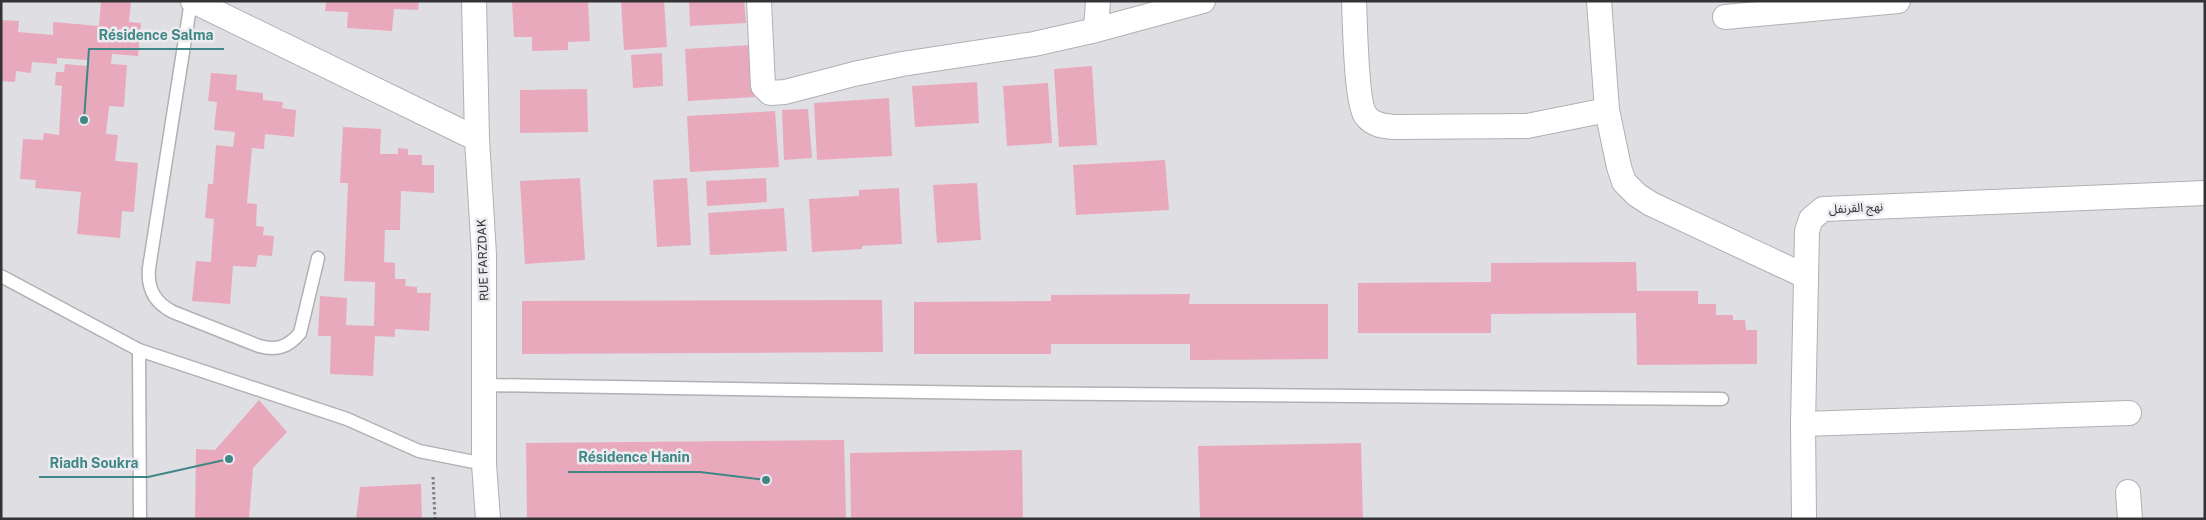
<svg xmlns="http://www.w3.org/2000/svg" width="2206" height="520" viewBox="0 0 2206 520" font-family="'Public Sans','Noto Sans Arabic',sans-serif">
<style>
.building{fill:#e9a9bc}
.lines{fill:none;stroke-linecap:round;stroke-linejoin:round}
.service-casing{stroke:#b1b0b4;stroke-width:15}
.minor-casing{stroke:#b1b0b4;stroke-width:26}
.path{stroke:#818083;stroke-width:3;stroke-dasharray:2.5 2.5;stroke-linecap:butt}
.service{stroke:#fff;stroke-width:12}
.minor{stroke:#fff;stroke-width:24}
.labels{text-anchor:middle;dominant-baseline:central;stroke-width:5;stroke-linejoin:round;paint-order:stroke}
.street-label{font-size:12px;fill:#333234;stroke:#ecebef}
.leader{fill:none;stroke:#3f8786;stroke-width:2}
.callout-dot{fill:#3f8786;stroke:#ecebef;stroke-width:2}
.callout-label{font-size:14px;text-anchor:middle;font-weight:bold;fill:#3f8786;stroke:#ecebef;stroke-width:5;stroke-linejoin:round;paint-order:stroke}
</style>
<rect width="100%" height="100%" fill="#dfdee2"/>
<g class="building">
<path d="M101 1H131L129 22 141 23 138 56 112 54 111 64 127 65 124 107 109 106 106 134 118 135 115 161 138 163 134 212 122 211 120 238 77 234 81 192 35 188 36 180 20 179 23 139 43 140 44 133 59 135 62 86 55 85 56 72H64L65 64 87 66V60L57 58V64L32 62 31 73 16 71 15 82 1 81V20L19 21 18 32 53 35V22L99 26Z"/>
<path d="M326 1H419L418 10 394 9 392 31 347 28 348 12 325 11Z"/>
<path d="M512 1H588L590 41 568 42V50L532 51V37H514Z"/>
<path d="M621 1H664L667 47 624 50Z"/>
<path d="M689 1H744L746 23 690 26Z"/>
<path d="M752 45 755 97 688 101 685 49Z"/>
<path d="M662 53 663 86 633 88 631 55Z"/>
<path d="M1092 66 1097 145 1059 147 1054 69Z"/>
<path d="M211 73 237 75 236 90 263 93V100L283 102 282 108 296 110 294 137 265 134 264 149 252 148 247 203 257 204 256 226 264 227 263 235 274 236 272 256 258 255 256 267 233 266 230 304 192 301 196 261 211 262 214 219 205 218 208 184H213L216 145 233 147 235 132 214 130 217 102 208 101Z"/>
<path d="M977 82 979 123 915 127 912 86Z"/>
<path d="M1048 83 1052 143 1007 146 1003 86Z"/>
<path d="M587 89 588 132 520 133V90Z"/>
<path d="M889 98 892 156 817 160 814 103Z"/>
<path d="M808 109 812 158 784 160 782 110Z"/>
<path d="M775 111 779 167 690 172 687 116Z"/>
<path d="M343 127 381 129 380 154H398V148L408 149V155H422V165H434V193L401 191 400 230H385L384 262 395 263V279H406L405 286 417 287V293H431L429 331 395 329V337L375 336 373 376 330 374 331 336H318L320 296 347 298 346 325 374 326 375 282 344 281 348 183H340Z"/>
<path d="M1165 160 1169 210 1076 215 1073 165Z"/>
<path d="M580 178 585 260 525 264 520 181Z"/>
<path d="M687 178 691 245 657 247 653 180Z"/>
<path d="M766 178 767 202 707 206 706 181Z"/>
<path d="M977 183 981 240 937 243 933 185Z"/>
<path d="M899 188 902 244 862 246V249L812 252 809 199 859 196V190Z"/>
<path d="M784 208 787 251 710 255 708 213Z"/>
<path d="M1636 262 1637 291H1698V304H1716V315H1733V320H1745L1746 330H1757V364L1637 365 1636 313 1491 314V333H1358V283L1491 282V263Z"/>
<path d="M1190 294 1189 304H1328V359L1190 360V344H1051V354H914V302L1051 301V295Z"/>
<path d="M882 300 883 352 522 354V301Z"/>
<path d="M259 400 287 432 253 468 249 519H195L196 449 215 450Z"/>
<path d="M844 440 846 519H527L526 443Z"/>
<path d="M1361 443 1363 519H1200L1198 446Z"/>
<path d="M1022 450 1023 519H851L850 453Z"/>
<path d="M421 484 422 519H356L360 487Z"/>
</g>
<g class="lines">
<defs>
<g id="service">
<path d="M191 1 149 268C147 289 155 303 173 312L259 346C277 351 288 347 300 333L318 258"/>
<path d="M1 276 139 350 347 419 419 451 484 464"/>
<path d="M139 350 140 519"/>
<path d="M485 385 990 393 1722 399"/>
</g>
<g id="minor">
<path d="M193 1 477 139"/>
<path d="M474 1 477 139 484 255V464L488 519"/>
<path d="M759 1 763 86 770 93 785 92 854 74 902 64 1034 44 1096 30 1203 1"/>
<path d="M1354 1C1355 22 1356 104 1366 116 1373 125 1383 126 1394 127L1527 126 1607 110"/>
<path d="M1599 1 1607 110 1619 167 1624 182 1637 195 1651 204 1805 276"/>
<path d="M1725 17 1898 1"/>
<path d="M1096 30 1098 1"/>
<path d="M1803 424 2129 413"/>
<path d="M2128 492 2130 519"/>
<path d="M1804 519 1803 424 1807 231 1811 219 1823 209 2205 193"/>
</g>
</defs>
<use href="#service" class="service-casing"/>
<use href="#minor" class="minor-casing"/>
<path class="path" d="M433 477 435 519"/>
<use href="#service" class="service"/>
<use href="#minor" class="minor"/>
</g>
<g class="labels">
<g class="street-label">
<text transform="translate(1856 208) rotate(-3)">نهج القرنفل</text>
<text transform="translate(483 260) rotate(-92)">RUE FARZDAK</text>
</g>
</g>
<path class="leader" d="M84 120L89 49H224M766 480L700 472H568M229 459L148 477H39"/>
<g class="callout-dot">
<circle cx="84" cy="120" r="5"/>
<circle cx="766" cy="480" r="5"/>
<circle cx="229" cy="459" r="5"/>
</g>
<g class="callout-label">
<text x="156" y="40">Résidence Salma</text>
<text x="634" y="462">Résidence Hanin</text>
<text x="94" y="468">Riadh Soukra</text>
</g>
<rect width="2206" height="520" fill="none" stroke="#333234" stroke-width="5"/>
</svg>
